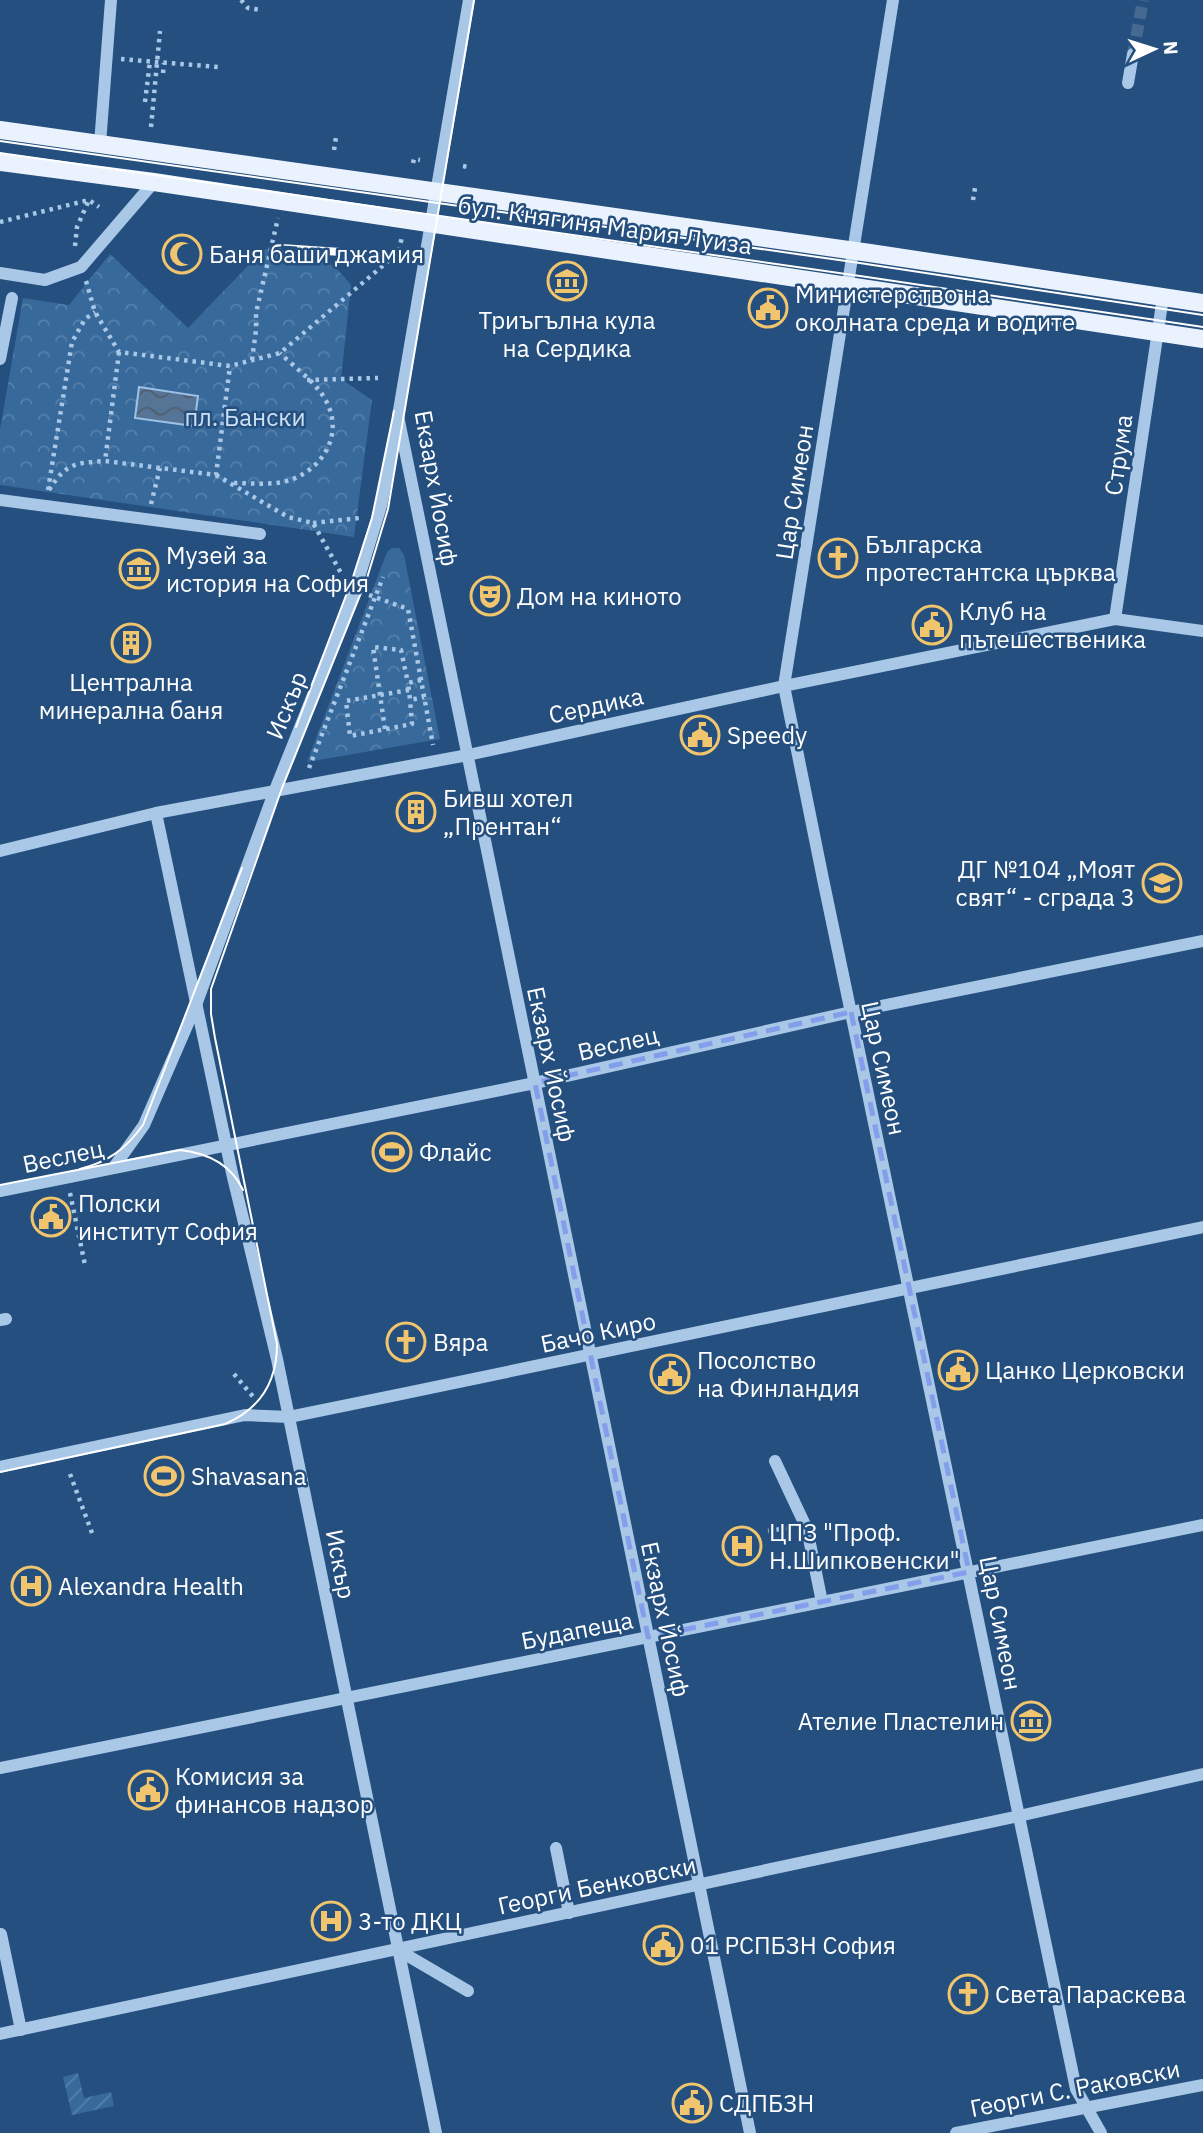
<svg xmlns="http://www.w3.org/2000/svg" width="1203" height="2133" viewBox="0 0 1203 2133" font-family="'IBM Plex Sans',sans-serif">
<style>
.park{fill:url(#park-crowns)}
.garden{fill:url(#garden-furrows)}
.water{fill:url(#water-waves);stroke:#9dc2e6;stroke-width:2}
.lines{fill:none;stroke-linecap:round;stroke-linejoin:round}
.minor-tunnel{stroke:#456991;stroke-width:12;stroke-dasharray:12 6;stroke-linecap:butt}
.path{stroke:#a9c7e6;stroke-width:4.5;stroke-dasharray:3.5 5;stroke-linecap:butt}
.minor{stroke:#a9c7e6;stroke-width:12}
.major{stroke:#eaf2fd;stroke-width:18}
.tram{stroke:#fff;stroke-width:2}
.rail-casing{stroke:#fff;stroke-width:8}
.rail{stroke:#244f7e;stroke-width:5;stroke-dasharray:16;stroke-linecap:butt}
.marked{fill:none;stroke:#839eea;stroke-width:5;stroke-dasharray:14 9;stroke-linejoin:round}
.labels{text-anchor:middle;dominant-baseline:central;stroke-width:5;stroke-linejoin:round;paint-order:stroke}
.street-label{font-size:24px;fill:#fff;stroke:#244f7e}
.poi-label{font-size:24px;fill:#fff;stroke:#244f7e;text-anchor:start}
.park-label{font-size:24px;fill:#cce0f5;stroke:#244f7e}
</style>
<defs>
<pattern id="park-crowns" width="20" height="18" patternUnits="userSpaceOnUse" patternTransform="scale(1.75)"><rect width="20" height="18" fill="#37699b"/><path d="M2 6a3 3 0 1 1 6 0M12 15a3 3 0 1 1 6 0" fill="none" stroke="#5580aa"/></pattern>
<pattern id="garden-furrows" width="10" height="10" patternUnits="userSpaceOnUse" patternTransform="scale(1.75)"><rect width="10" height="10" fill="#37699b"/><path d="M-1 1l2-2M0 10L10 0M9 11l2-2" fill="none" stroke="#5580aa"/></pattern>
<pattern id="water-waves" width="16" height="10" patternUnits="userSpaceOnUse" patternTransform="scale(1.75)"><rect width="16" height="10" fill="#567496"/><path d="M0 5q4-4 8 0t8 0" fill="none" stroke="#505e6d"/></pattern>
</defs>
<rect width="100%" height="100%" fill="#244f7e"/>
<g class="park">
<path d="M264 249C304 255 325 250 351 285L341 379 372 400 354 537 0 485V429L23 298 69 305 110 254 188 328Z"/>
<path d="M392 548H399L404 555 440 739 307 762 387 552Z"/>
</g>
<path class="garden" d="M78 2073 84 2098 111 2092 114 2106 72 2115 63 2077Z"/>
<path class="water" d="M139 387 198 396 194 426 135 418Z"/>
<g class="lines">
<path class="minor-tunnel" d="M1133 54 1143 0"/>
<g class="path">
<path d="M241 0 248 8 261 10"/>
<path d="M121 59 218 67"/>
<path d="M163 73 164 63"/>
<path d="M145 102 150 61"/>
<path d="M151 127 160 31"/>
<path d="M334 150 336 137"/>
<path d="M413 163 414 159 420 160"/>
<path d="M463 166 468 167"/>
<path d="M973 200 975 188"/>
<path d="M0 222 89 200 99 207"/>
<path d="M75 246 77 227 89 200"/>
<path d="M86 281 95 312 119 352 230 366 280 353 399 252 402 236"/>
<path d="M119 352 105 461 216 475 230 366"/>
<path d="M252 360 256 330V313L278 218"/>
<path d="M307 380 378 378"/>
<path d="M216 475 288 517 313 523 341 573"/>
<path d="M234 483C252 483 276 486 293 479 323 467 342 436 328 405 320 385 295 368 280 353"/>
<path d="M48 490 72 342 85 319 95 312"/>
<path d="M49 490C66 463 75 463 105 461"/>
<path d="M151 504 160 468"/>
<path d="M313 523 360 518"/>
<path d="M369 595 408 609 433 745"/>
<path d="M421 680 408 683 410 700 424 697"/>
<path d="M409 690 346 701 350 736 412 724 410 700"/>
<path d="M385 729 373 647 401 650 408 683"/>
<path d="M309 768 383 577"/>
<path d="M70 1193 85 1265"/>
<path d="M234 1374 255 1399"/>
<path d="M70 1474 92 1533"/>
<path d="M768 1531 787 1528"/>
</g>
<g class="minor">
<path d="M469 0 398 416 750 2133"/>
<path d="M893 0 784 686 823 879 1076 2089 1101 2133"/>
<path d="M1128 83 1133 54"/>
<path d="M100 144 111 0"/>
<path d="M0 273 45 280 81 267 154 182"/>
<path d="M0 359 12 298"/>
<path d="M0 500 260 534"/>
<path d="M1115 619 1163 297"/>
<path d="M156 813 232 1173 277 1359 436 2133"/>
<path d="M0 851 156 813 468 755 784 686 1115 619 1203 631"/>
<path d="M114 1167 144 1125 196 1005 275 790 355 590 381 506 397 424"/>
<path d="M0 1191 535 1083 851 1012 1203 941"/>
<path d="M0 1320 6 1319"/>
<path d="M775 1461 807 1529 822 1602"/>
<path d="M0 1467 245 1415 289 1417C594 1355 898 1288 1203 1227"/>
<path d="M0 1768 1203 1525"/>
<path d="M556 1848 569 1913"/>
<path d="M1 1934 21 2030"/>
<path d="M398 1950 468 1991"/>
<path d="M0 2034 1019 1816 1203 1774"/>
<path d="M956 2133 1203 2085"/>
</g>
<g class="major">
<path d="M0 130 870 253 1203 303"/>
<path d="M0 162 154 182 1203 339"/>
</g>
<g class="tram">
<path d="M0 141 853 262 1203 315"/>
<path d="M0 153 867 277 1203 327"/>
<path d="M296 727 353 577 372 518 394 411"/>
<path d="M80 1169C108 1162 126 1149 143 1125L242 868"/>
<path d="M0 1185 180 1150C207 1153 231 1164 243 1190"/>
<path d="M0 1472 225 1424C260 1409 277 1382 277 1344L215 1038 211 1014V989L282 788 367 578 388 509 474 0"/>
</g>
<defs>
<path id="rail" d="M281 248 341 252"/>
</defs>
<use href="#rail" class="rail-casing"/>
<use href="#rail" class="rail"/>
</g>
<path class="marked" d="M851 1012 969 1572 648 1637 535 1083Z"/>
<defs>
<symbol id="mosque-ring" viewBox="-11 -11 22 22"><circle r="9.5" fill="#244f7e" stroke="#f0c56d" stroke-width="1.5"/><path d="M3.5-4.9A6 6 0 1 0 3.5 4.9A5 5 0 1 1 3.5-4.9Z" fill="#f0c56d"/></symbol>
<symbol id="museum-ring" viewBox="-11 -11 22 22"><circle r="9.5" fill="#244f7e" stroke="#f0c56d" stroke-width="1.5"/><path d="M0-6L6-3V-2H-6V-3ZM-5-1h2V3h-2ZM-1-1h2V3h-2ZM3-1h2V3H3ZM-6 4H6V6H-6Z" fill="#f0c56d"/></symbol>
<symbol id="civic-ring" viewBox="-11 -11 22 22"><circle r="9.5" fill="#244f7e" stroke="#f0c56d" stroke-width="1.5"/><path d="M-.6-6.5H3V-4.5H.6V-3L4-1V1h2V6H-6V1h2V-1L-.6-3ZM-1.2 2.5V6h2.4V2.5Z" fill="#f0c56d"/></symbol>
<symbol id="church-ring" viewBox="-11 -11 22 22"><circle r="9.5" fill="#244f7e" stroke="#f0c56d" stroke-width="1.5"/><path d="M-1.2-6h2.4v3.5h3.3v2.4h-3.3V6h-2.4V-.1h-3.3v-2.4h3.3Z" fill="#f0c56d"/></symbol>
<symbol id="theatre-ring" viewBox="-11 -11 22 22"><circle r="9.5" fill="#244f7e" stroke="#f0c56d" stroke-width="1.5"/><path d="M-5-5.5Q0-4 5-5.5V0Q5 5 0 6Q-5 5-5 0ZM-3.3-2.5H-1v1.5H-3.3ZM1-2.5H3.3v1.5H1ZM-2.8 1Q0 5.5 2.8 1Z" fill="#f0c56d"/></symbol>
<symbol id="building-ring" viewBox="-11 -11 22 22"><circle r="9.5" fill="#244f7e" stroke="#f0c56d" stroke-width="1.5"/><path d="M-4-6H4V6H1V3H-1V6H-4ZM-2.5-4.3h1.7v1.8h-1.7ZM.8-4.3h1.7v1.8H.8ZM-2.5-1h1.7V.8h-1.7ZM.8-1h1.7V.8H.8Z" fill="#f0c56d"/></symbol>
<symbol id="school-ring" viewBox="-11 -11 22 22"><circle r="9.5" fill="#244f7e" stroke="#f0c56d" stroke-width="1.5"/><path d="M0-5L7-2L0 1L-7-2ZM-4 1L0 2.5L4 1V4Q0 6-4 4Z" fill="#f0c56d"/></symbol>
<symbol id="stadium-ring" viewBox="-11 -11 22 22"><circle r="9.5" fill="#244f7e" stroke="#f0c56d" stroke-width="1.5"/><path d="M0-5a6.5 5 0 1 0 0 10a6.5 5 0 1 0 0-10ZM-3.5-1.8h7v3.6h-7Z" fill="#f0c56d"/></symbol>
<symbol id="hospital-ring" viewBox="-11 -11 22 22"><circle r="9.5" fill="#244f7e" stroke="#f0c56d" stroke-width="1.5"/><path d="M-5-5h3v3.5h4V-5h3V5h-3V1.5h-4V5h-3Z" fill="#f0c56d"/></symbol>
</defs>
<g fill-rule="evenodd">
<use href="#mosque-ring" x="160" y="232" width="44" height="44"/>
<use href="#museum-ring" x="545" y="259" width="44" height="44"/>
<use href="#civic-ring" x="746" y="286" width="44" height="44"/>
<use href="#church-ring" x="816" y="536" width="44" height="44"/>
<use href="#museum-ring" x="117" y="547" width="44" height="44"/>
<use href="#theatre-ring" x="468" y="574" width="44" height="44"/>
<use href="#civic-ring" x="910" y="603" width="44" height="44"/>
<use href="#building-ring" x="109" y="621" width="44" height="44"/>
<use href="#civic-ring" x="678" y="713" width="44" height="44"/>
<use href="#building-ring" x="394" y="790" width="44" height="44"/>
<use href="#school-ring" x="1140" y="861" width="44" height="44"/>
<use href="#stadium-ring" x="370" y="1130" width="44" height="44"/>
<use href="#civic-ring" x="29" y="1195" width="44" height="44"/>
<use href="#church-ring" x="384" y="1320" width="44" height="44"/>
<use href="#civic-ring" x="936" y="1348" width="44" height="44"/>
<use href="#civic-ring" x="648" y="1352" width="44" height="44"/>
<use href="#stadium-ring" x="142" y="1454" width="44" height="44"/>
<use href="#hospital-ring" x="720" y="1524" width="44" height="44"/>
<use href="#hospital-ring" x="9" y="1564" width="44" height="44"/>
<use href="#museum-ring" x="1009" y="1699" width="44" height="44"/>
<use href="#civic-ring" x="126" y="1768" width="44" height="44"/>
<use href="#hospital-ring" x="309" y="1899" width="44" height="44"/>
<use href="#civic-ring" x="641" y="1923" width="44" height="44"/>
<use href="#church-ring" x="946" y="1972" width="44" height="44"/>
<use href="#civic-ring" x="670" y="2081" width="44" height="44"/>
</g>
<g class="labels">
<g class="street-label">
<text transform="translate(605 225) rotate(8)">бул. Княгиня Мария Луиза</text>
<text transform="translate(1118 455) rotate(-82)">Струма</text>
<text transform="translate(437 488) rotate(80)">Екзарх Йосиф</text>
<text transform="translate(794 492) rotate(-81)">Цар Симеон</text>
<text transform="translate(286 705) rotate(-68)">Искър</text>
<text transform="translate(596 705) rotate(-12)">Сердика</text>
<text transform="translate(618 1043) rotate(-13)">Веслец</text>
<text transform="translate(552 1064) rotate(78)">Екзарх Йосиф</text>
<text transform="translate(884 1068) rotate(78)">Цар Симеон</text>
<text transform="translate(63 1156) rotate(-12)">Веслец</text>
<text transform="translate(598 1332) rotate(-12)">Бачо Киро</text>
<text transform="translate(341 1564) rotate(79)">Искър</text>
<text transform="translate(666 1619) rotate(78)">Екзарх Йосиф</text>
<text transform="translate(1001 1623) rotate(79)">Цар Симеон</text>
<text transform="translate(577 1630) rotate(-11)">Будапеща</text>
<text transform="translate(597 1885) rotate(-12)">Георги Бенковски</text>
<text transform="translate(1075 2088) rotate(-11)">Георги С. Раковски</text>
</g>
<g class="poi-label">
<text x="209" y="254">Баня баши джамия</text>
<text x="795" y="294">Министерство на<tspan x="795" dy="28">околната среда и водите</tspan></text>
<text x="567" y="320" text-anchor="middle">Триъгълна кула<tspan x="567" dy="28">на Сердика</tspan></text>
<text x="865" y="544">Българска<tspan x="865" dy="28">протестантска църква</tspan></text>
<text x="166" y="555">Музей за<tspan x="166" dy="28">история на София</tspan></text>
<text x="517" y="596">Дом на киното</text>
<text x="959" y="611">Клуб на<tspan x="959" dy="28">пътешественика</tspan></text>
<text x="131" y="682" text-anchor="middle">Централна<tspan x="131" dy="28">минерална баня</tspan></text>
<text x="727" y="735">Speedy</text>
<text x="443" y="798">Бивш хотел<tspan x="443" dy="28">„Прентан“</tspan></text>
<text x="1135" y="869" text-anchor="end">ДГ №104 „Моят<tspan x="1135" dy="28">свят“ - сграда 3</tspan></text>
<text x="419" y="1152">Флайс</text>
<text x="78" y="1203">Полски<tspan x="78" dy="28">институт София</tspan></text>
<text x="433" y="1342">Вяра</text>
<text x="697" y="1360">Посолство<tspan x="697" dy="28">на Финландия</tspan></text>
<text x="985" y="1370">Цанко Церковски</text>
<text x="191" y="1476">Shavasana</text>
<text x="769" y="1532">ЦПЗ "Проф.<tspan x="769" dy="28">Н.Шипковенски"</tspan></text>
<text x="58" y="1586">Alexandra Health</text>
<text x="1004" y="1721" text-anchor="end">Ателие Пластелин</text>
<text x="175" y="1776">Комисия за<tspan x="175" dy="28">финансов надзор</tspan></text>
<text x="358" y="1921">3-то ДКЦ</text>
<text x="690" y="1945">01 РСПБЗН София</text>
<text x="995" y="1994">Света Параскева</text>
<text x="719" y="2103">СДПБЗН</text>
</g>
<g class="park-label">
<text x="245" y="417">пл. Бански</text>
</g>
</g>
<g transform="translate(1154 49) rotate(86)" stroke="#244f7e" stroke-width="5" paint-order="stroke">
<path d="M0-5L12 26L0 18L-12 26Z" fill="#ffffff"/>
<text y="-10" font-size="19" font-weight="bold" text-anchor="middle" fill="#ffffff">N</text>
</g>
</svg>
